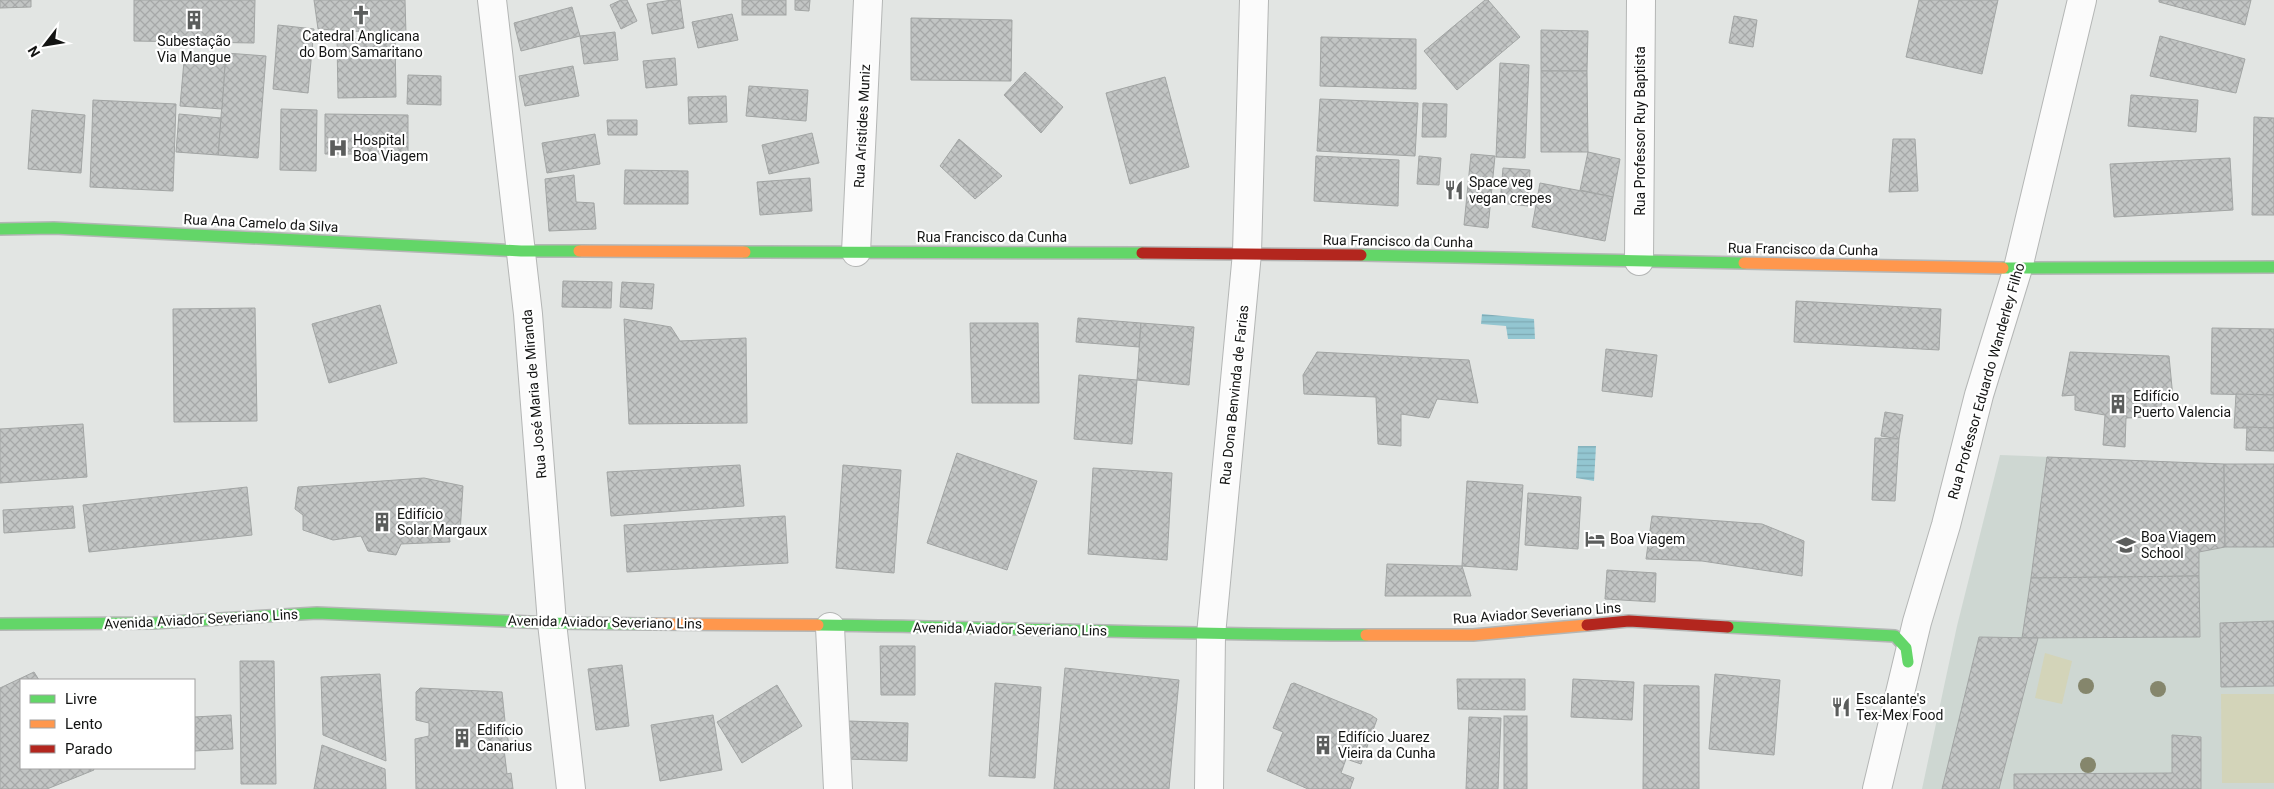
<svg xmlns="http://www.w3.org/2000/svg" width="2274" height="789" viewBox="0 0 2274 789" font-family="Roboto,sans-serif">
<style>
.built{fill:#ced7d2}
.garden{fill:#d3d4b9}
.water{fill:url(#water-rules)}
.building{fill:url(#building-cross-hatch);stroke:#a2a5a4}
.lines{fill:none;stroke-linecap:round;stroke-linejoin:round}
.street-casing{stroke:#b4b6b5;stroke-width:30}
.fast-casing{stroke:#b4b6b5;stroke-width:14}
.slow-casing{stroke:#b4b6b5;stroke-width:14}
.jam-casing{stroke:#b4b6b5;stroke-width:14}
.street{stroke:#fbfbfb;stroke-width:28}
.fast{stroke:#63d668;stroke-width:11}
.slow{stroke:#ff974d;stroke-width:11}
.jam{stroke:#b3261e;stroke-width:11}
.tree{fill:#85866c}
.labels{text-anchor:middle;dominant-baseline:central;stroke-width:4.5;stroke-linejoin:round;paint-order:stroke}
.poi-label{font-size:14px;fill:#131413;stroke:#fff;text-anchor:start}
.street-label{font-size:14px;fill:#131413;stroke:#fff}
</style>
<defs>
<pattern id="water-rules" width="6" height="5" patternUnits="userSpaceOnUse" patternTransform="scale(1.25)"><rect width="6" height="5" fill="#93c6d1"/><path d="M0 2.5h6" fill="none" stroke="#7ea9b3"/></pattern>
<pattern id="building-cross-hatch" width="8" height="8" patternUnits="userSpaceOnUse" patternTransform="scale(1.25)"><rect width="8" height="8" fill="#c2c5c4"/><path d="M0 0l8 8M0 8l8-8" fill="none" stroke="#a6a8a8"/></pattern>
</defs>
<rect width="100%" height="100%" fill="#e2e5e3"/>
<path class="built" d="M2000 455 2224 464H2274V789H1922L1957 626Z"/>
<g class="garden">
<path d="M2045 653 2072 661 2062 704 2035 698Z"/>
<path d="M2221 694H2274V783H2222Z"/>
</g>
<g class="water">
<path d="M1482 314 1534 319 1535 339H1508L1506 326 1481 324Z"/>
<path d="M1578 446H1596L1594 481 1576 478Z"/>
</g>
<g class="building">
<path d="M0 0H31V7L0 8Z"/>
<path d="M134 0H255L254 43 134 41Z"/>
<path d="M314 0H405L406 34 318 29Z"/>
<path d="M621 0H627L637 21 621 29 610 5Z"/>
<path d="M672 0H680L684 28 652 34 647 4Z"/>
<rect x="742" y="0" width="44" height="15"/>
<path d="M795 0H810L809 11 795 10Z"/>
<path d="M1485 0H1488L1520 37 1457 90 1424 51Z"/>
<path d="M1919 0H1998L1982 74 1906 57Z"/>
<path d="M2159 0H2251L2245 25 2159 2Z"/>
<path d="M572 7 580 36 521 51 514 23Z"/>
<path d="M732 14 738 40 698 48 692 22Z"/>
<path d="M1734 16 1757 20 1753 47 1729 43Z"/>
<path d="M911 18 1012 20 1011 81 911 80Z"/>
<path d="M278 25 314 29 308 93 273 89Z"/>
<path d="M1541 30 1588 31 1587 71H1541Z"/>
<path d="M615 32 618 60 584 64 580 36Z"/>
<path d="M2160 36 2245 59 2236 93 2150 76Z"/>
<path d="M1321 37 1416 39V89L1320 86Z"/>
<path d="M395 38 396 97 338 98 337 39Z"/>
<path d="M226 53 266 56 258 158 218 155Z"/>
<path d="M675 58 677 85 646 88 643 61Z"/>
<path d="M184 61 225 64 222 109 180 106Z"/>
<path d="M1500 63 1529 65 1525 158 1496 157Z"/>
<path d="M573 66 579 96 525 106 519 76Z"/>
<path d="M1541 71H1587L1588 152H1541Z"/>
<path d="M1025 72 1063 107 1041 133 1004 95Z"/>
<path d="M408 75 441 76V105L407 104Z"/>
<path d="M1165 77 1189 167 1130 184 1106 93Z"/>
<path d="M749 86 808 90 806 121 746 116Z"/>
<path d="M2131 95 2198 100 2196 132 2128 126Z"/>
<path d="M726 96 727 122 689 124 688 97Z"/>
<path d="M1320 99 1418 103 1415 156 1317 151Z"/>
<path d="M93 100 176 104 173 191 90 187Z"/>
<path d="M1423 103 1447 104 1446 137H1422Z"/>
<path d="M281 109 317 110 316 171 280 170Z"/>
<path d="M32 110 85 115 81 173 28 169Z"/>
<path d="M179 114 221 118 218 155 176 152Z"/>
<path d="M325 114 408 115V154H325Z"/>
<path d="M2254 117 2274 118V215H2252Z"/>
<path d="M607 120H637V135H608Z"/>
<path d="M812 133 819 163 769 174 762 145Z"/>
<path d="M595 134 600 164 547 173 542 143Z"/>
<path d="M959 139 1002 176 975 199 940 166Z"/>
<path d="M1893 139H1915L1918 191 1889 192Z"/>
<path d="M1588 152 1620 159 1613 197 1580 190Z"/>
<path d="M1471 154 1495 156 1488 228 1464 225Z"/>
<path d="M1316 156 1399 160 1398 206 1314 201Z"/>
<path d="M1419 156 1441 158 1439 185 1417 184Z"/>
<path d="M2230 158 2233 210 2114 217 2110 164Z"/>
<path d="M1503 168 1530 170 1528 206 1500 203Z"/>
<path d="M625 170 688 171V204H624Z"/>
<path d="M574 175 576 202 594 203 596 229 549 231 545 179Z"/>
<path d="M810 178 812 211 760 215 757 182Z"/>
<path d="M1540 183 1613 197 1605 241 1532 227Z"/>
<path d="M563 281 612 282 611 308 562 307Z"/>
<path d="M622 282 654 284 652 309 620 307Z"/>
<path d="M1796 301 1941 309 1939 350 1794 342Z"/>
<path d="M380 305 397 363 329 383 312 324Z"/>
<path d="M255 308 257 421 174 422 173 309Z"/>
<path d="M1078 318 1141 323 1139 347 1076 342Z"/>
<path d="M624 319 671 327 680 341 746 338 747 423 629 424Z"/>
<path d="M970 323H1038L1039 403H972Z"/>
<path d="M1141 323 1194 327 1189 385 1137 380Z"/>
<path d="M2212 328 2274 329V395L2211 394Z"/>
<path d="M1606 349 1657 355 1652 397 1602 391Z"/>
<path d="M1317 352 1469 360 1478 403 1437 399 1429 418 1401 414V446L1378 444 1376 397 1304 394 1303 375Z"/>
<path d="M2070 352 2169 356 2173 398H2161L2162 415 2153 414 2154 417 2126 418 2125 447 2103 445 2105 415 2075 410V395L2062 396Z"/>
<path d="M1079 375 1137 380 1132 444 1074 439Z"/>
<path d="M2236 394 2274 395V428H2234Z"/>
<path d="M1885 412 1903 415 1899 439 1881 436Z"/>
<path d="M83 424 87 477 0 483V429Z"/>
<path d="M2247 427 2274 428V451L2246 450Z"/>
<path d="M1875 438 1899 439 1895 501 1872 500Z"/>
<path d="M957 453 1037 481 1007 570 927 543Z"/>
<path d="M2047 457 2224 464 2225 547 2199 552V576L2031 578Z"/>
<path d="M2224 464H2274V547H2225Z"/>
<path d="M740 465 744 506 611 516 607 472Z"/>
<path d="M843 465 901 470 894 573 836 568Z"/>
<path d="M1093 468 1172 473 1167 560 1088 554Z"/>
<path d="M424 478 463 486 460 533 449 535 450 542 401 544 396 555 368 551 361 536 333 540 303 530V515L295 509 298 487Z"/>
<path d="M1467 481 1523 485 1517 570 1462 566Z"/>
<path d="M247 487 252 535 89 552 83 505Z"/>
<path d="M1528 493 1581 497 1578 549 1525 545Z"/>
<path d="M73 506 75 528 4 533 3 510Z"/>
<path d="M785 516 788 563 627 572 624 525Z"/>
<path d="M1652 516 1762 524 1804 541 1802 576 1702 561 1646 559Z"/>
<path d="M1387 564 1462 566 1471 596H1385Z"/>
<path d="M1607 570 1656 573 1655 602 1605 599Z"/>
<path d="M2199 576 2200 637 2022 638 2031 578Z"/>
<path d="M2274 621V686L2221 687 2220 623Z"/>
<path d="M1979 637 2038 638 1999 789H1942Z"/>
<path d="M880 646H915V695H881Z"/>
<path d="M240 661H274L276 784H241Z"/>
<path d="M622 665 629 726 596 730 588 669Z"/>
<path d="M1065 668 1179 680 1169 789H1054Z"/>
<path d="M34 672 39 680H21V768H93L94 770 47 789H0V688Z"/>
<path d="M380 674 386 761 323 735 321 677Z"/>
<path d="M1715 674 1780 680 1774 755 1709 749Z"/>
<path d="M1457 679H1525V710L1458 709Z"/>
<path d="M1573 679 1634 682 1632 720 1571 717Z"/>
<path d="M995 683 1041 687 1035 778 989 776Z"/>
<path d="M1294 683 1371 715 1377 719 1361 764 1346 759 1341 773 1354 778 1350 789H1308L1267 771 1283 732 1273 728 1291 684Z"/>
<path d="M777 685 802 726 742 763 717 722Z"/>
<path d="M1644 685 1699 686V789H1643Z"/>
<path d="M420 688 502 692 505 721 489 723V731L504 730 507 732 509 747 504 749 507 774 511 773 513 789H416L415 739 429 736V723L416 720V692Z"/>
<path d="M231 715 233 749 194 751V717Z"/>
<path d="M713 715 722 770 660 781 651 725Z"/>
<rect x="1504" y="716" width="23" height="73"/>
<path d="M1469 717 1501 718 1498 789H1466Z"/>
<path d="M848 721 908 723 907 761 847 759Z"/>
<path d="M2172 735 2201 737V789H2014V774L2172 773Z"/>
<path d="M322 745 385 769 386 789H314Z"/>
</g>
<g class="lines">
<defs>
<g id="street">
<path d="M492 0 528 314 552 623 571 789"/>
<path d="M856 252 868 0"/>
<path d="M1639 261 1641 0"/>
<path d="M830 627 838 789"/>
<path d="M1209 789 1211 635 1247 253 1254 0"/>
<path d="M1877 789 1917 622 1946 525 1979 395 2018 268 2082 0"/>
</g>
<g id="fast">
<path d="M0 229 54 228 521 251H579"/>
<path d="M745 252 1142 253"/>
<path d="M1361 255 1744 263"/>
<path d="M2003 268 2274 267"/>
<path d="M0 624 153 623 317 613 552 623 652 624"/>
<path d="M818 625C1000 627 1183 635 1366 635"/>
<path d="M1728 627 1895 636 1906 648 1908 662"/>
</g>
<g id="slow">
<path d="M579 251 745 252"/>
<path d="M1744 263 2003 268"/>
<path d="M652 624 818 625"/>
<path d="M1366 635H1473L1587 625"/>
</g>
<g id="jam">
<path d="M1142 253 1361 255"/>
<path d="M1587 625 1629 621 1728 627"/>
</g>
</defs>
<use href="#street" class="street-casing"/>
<use href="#fast" class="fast-casing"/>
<use href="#slow" class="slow-casing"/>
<use href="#jam" class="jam-casing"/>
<use href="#street" class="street"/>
<use href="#fast" class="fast"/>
<use href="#slow" class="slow"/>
<use href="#jam" class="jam"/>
</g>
<g class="tree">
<circle cx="2086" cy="686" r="8"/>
<circle cx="2158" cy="689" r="8"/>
<circle cx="2088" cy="765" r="8"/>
</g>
<defs>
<symbol id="church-bare" viewBox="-9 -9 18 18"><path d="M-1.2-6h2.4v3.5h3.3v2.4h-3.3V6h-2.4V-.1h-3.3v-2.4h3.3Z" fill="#5b5d5c" stroke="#fff" stroke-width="2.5" paint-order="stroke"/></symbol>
<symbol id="building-bare" viewBox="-9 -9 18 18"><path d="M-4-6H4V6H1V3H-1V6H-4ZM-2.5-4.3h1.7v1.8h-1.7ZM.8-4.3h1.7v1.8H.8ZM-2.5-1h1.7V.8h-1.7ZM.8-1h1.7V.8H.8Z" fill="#5b5d5c" stroke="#fff" stroke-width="2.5" paint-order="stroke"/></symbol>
<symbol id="hospital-bare" viewBox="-9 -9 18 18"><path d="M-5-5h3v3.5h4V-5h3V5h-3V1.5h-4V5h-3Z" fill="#5b5d5c" stroke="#fff" stroke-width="2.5" paint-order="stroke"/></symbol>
<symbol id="restaurant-bare" viewBox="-9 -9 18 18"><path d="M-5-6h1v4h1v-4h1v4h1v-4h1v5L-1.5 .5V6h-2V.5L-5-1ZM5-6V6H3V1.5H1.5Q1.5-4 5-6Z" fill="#5b5d5c" stroke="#fff" stroke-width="2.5" paint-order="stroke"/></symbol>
<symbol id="hotel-bare" viewBox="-9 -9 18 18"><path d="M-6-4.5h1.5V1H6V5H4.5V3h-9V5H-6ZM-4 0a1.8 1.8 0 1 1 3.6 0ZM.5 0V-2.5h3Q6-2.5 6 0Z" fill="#5b5d5c" stroke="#fff" stroke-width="2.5" paint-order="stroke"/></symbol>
<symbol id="school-bare" viewBox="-9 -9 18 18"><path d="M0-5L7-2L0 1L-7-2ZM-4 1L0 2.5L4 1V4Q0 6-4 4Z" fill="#5b5d5c" stroke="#fff" stroke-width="2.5" paint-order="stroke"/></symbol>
</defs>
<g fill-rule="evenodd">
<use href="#church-bare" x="347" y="1" width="28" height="28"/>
<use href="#building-bare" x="180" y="6" width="28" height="28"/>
<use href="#hospital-bare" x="324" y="134" width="28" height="28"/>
<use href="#restaurant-bare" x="1440" y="176" width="28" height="28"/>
<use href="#building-bare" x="2104" y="390" width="28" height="28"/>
<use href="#building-bare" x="368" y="508" width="28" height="28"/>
<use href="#hotel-bare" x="1581" y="525" width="28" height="28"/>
<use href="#school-bare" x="2112" y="531" width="28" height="28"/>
<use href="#restaurant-bare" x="1827" y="693" width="28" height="28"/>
<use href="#building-bare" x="448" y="724" width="28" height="28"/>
<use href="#building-bare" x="1309" y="731" width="28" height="28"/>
</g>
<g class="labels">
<g class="poi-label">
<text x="361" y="36" text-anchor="middle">Catedral Anglicana<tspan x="361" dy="16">do Bom Samaritano</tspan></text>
<text x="194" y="41" text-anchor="middle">Subestação<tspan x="194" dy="16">Via Mangue</tspan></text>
<text x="353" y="140">Hospital<tspan x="353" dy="16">Boa Viagem</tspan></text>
<text x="1469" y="182">Space veg<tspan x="1469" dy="16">vegan crepes</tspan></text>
<text x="2133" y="396">Edifício<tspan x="2133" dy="16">Puerto Valencia</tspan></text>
<text x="397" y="514">Edifício<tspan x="397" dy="16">Solar Margaux</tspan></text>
<text x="2141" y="537">Boa Viagem<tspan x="2141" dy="16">School</tspan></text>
<text x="1610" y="539">Boa Viagem</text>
<text x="1856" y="699">Escalante's<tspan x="1856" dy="16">Tex-Mex Food</tspan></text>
<text x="477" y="730">Edifício<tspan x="477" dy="16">Canarius</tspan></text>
<text x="1338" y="737">Edifício Juarez<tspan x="1338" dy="16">Vieira da Cunha</tspan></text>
</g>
<g class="street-label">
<text transform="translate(862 126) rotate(-87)">Rua Aristides Muniz</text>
<text transform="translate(1640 131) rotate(-90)">Rua Professor Ruy Baptista</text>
<text transform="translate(261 223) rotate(3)">Rua Ana Camelo da Silva</text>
<text x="992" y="237">Rua Francisco da Cunha</text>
<text transform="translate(1398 241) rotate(1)">Rua Francisco da Cunha</text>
<text transform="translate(1803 249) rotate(1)">Rua Francisco da Cunha</text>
<text transform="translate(1986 381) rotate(-74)">Rua Professor Eduardo Wanderley Filho</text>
<text transform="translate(534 394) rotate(-95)">Rua José Maria de Miranda</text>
<text transform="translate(1234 395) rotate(-84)">Rua Dona Benvinda de Farias</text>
<text transform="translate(1537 613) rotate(-4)">Rua Aviador Severiano Lins</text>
<text transform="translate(201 619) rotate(-3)">Avenida Aviador Severiano Lins</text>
<text transform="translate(605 622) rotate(1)">Avenida Aviador Severiano Lins</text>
<text transform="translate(1010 629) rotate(1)">Avenida Aviador Severiano Lins</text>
</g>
</g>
<rect x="20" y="679" width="175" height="90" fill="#ffffff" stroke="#a1a1a1"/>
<rect x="30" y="695" width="25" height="8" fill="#63d668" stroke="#a1a1a1"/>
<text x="65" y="704" font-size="15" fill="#131413">Livre</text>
<rect x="30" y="720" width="25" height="8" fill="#ff974d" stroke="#a1a1a1"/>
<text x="65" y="729" font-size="15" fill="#131413">Lento</text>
<rect x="30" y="745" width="25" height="8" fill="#b3261e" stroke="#a1a1a1"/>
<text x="65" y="754" font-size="15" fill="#131413">Parado</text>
<g transform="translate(45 45) rotate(239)" stroke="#ffffff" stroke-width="4" paint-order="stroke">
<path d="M0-4L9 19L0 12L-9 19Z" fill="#131413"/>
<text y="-8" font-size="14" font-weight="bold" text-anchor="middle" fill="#131413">N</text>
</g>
</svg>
